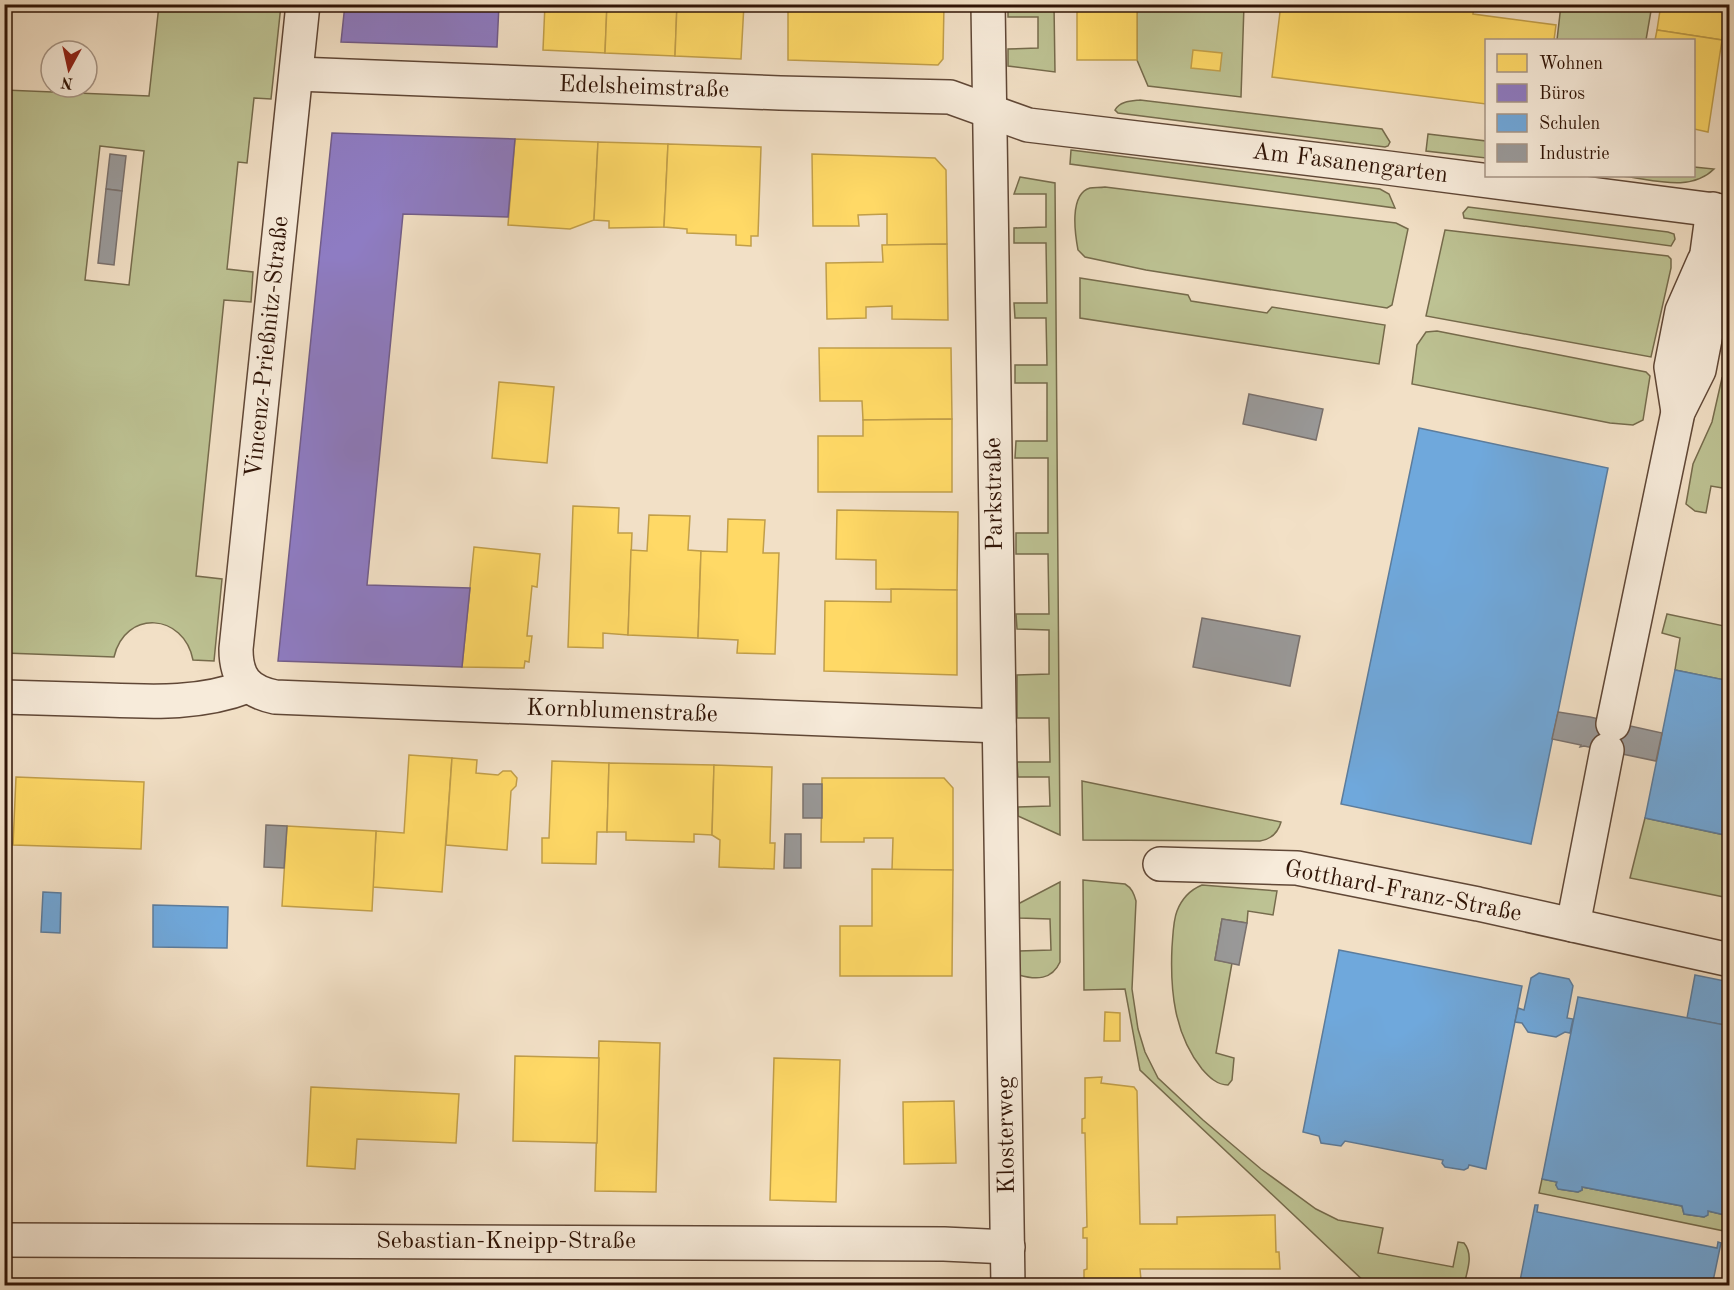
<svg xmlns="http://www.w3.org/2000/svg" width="1734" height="1290" viewBox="0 0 1734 1290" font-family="'Old Standard TT',serif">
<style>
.green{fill:#bdc293;stroke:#766b4c;stroke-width:1.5;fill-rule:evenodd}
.homes{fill:#ffd966;stroke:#c19e49;stroke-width:1.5}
.offices{fill:#8e7cc3;stroke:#725d8a;stroke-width:1.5}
.schools{fill:#6fa8dc;stroke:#5c7c9c;stroke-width:1.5}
.industry{fill:#999;stroke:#7a716d;stroke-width:1.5}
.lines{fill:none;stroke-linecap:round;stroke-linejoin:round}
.minor-casing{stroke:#604736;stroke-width:36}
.minor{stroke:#f7ebda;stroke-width:33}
.labels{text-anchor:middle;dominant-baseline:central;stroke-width:6;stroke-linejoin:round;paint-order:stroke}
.street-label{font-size:24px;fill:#301406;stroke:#f7ebda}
</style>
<rect width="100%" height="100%" fill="#f2e0c6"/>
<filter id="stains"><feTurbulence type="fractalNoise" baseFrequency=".00333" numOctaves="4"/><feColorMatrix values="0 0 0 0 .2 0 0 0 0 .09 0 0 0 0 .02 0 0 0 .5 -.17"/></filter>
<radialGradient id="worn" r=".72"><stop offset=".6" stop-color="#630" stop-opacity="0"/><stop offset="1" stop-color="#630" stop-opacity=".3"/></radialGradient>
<g class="green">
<path d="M159 5H281L271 99 254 98 247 163 238 162 227 269 253 272 251 302 224 300 196 576 222 579 214 661 193 660C184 613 125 609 114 657L5 653V90L149 96ZM100 146 144 151 129 285 85 280Z"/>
<path d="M1008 5H1054L1055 72 1008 66V49L1038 48V17H1008Z"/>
<path d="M1137 5H1244L1241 97 1148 86 1137 60Z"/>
<path d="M1561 5H1652L1646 40H1557Z"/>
<path d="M1140 100 1382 129 1390 142 1388 146 1385 147 1118 113 1115 110C1120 101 1131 101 1140 100Z"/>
<path d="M1428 134 1486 141V158L1426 151Z"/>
<path d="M1071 150 1380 189 1389 194 1395 208 1070 164Z"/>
<path d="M1694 167 1714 169C1690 193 1652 179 1622 176H1694Z"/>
<path d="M1020 177 1055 183 1060 835 1018 816V807L1050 806 1049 777H1018L1017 762H1050L1049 718H1017V675L1049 674V630L1017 629 1016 614H1049L1048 554H1016V533H1048V458H1015L1016 441H1047V383H1015V365H1047L1046 318H1015L1014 303H1047L1046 243H1014V228L1046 227V194H1014Z"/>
<path d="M1105 187 1396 223 1408 229 1392 305 1387 308 1146 270 1085 257 1078 250C1075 234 1069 194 1090 188 1094 187 1100 188 1105 187Z"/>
<path d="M1468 207 1668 232 1674 234 1675 239 1671 246 1464 218 1463 213Z"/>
<path d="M1445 230 1668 256 1671 259V268L1651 357 1426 316Z"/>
<path d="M1080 278 1188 295 1191 301 1267 313 1272 307 1385 325 1379 364 1080 318Z"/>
<path d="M1437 331 1646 372 1650 376 1643 420 1633 425 1610 423 1412 384 1417 345 1426 332Z"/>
<path d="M1722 378 1729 380V489L1711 486 1706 513 1695 511 1686 504 1693 464 1712 422Z"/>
<path d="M1667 614 1729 627V681L1675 670 1680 638 1662 633Z"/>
<path d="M1082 781 1281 822C1278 833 1272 839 1260 841L1083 840Z"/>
<path d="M1645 818 1729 836V898L1630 878Z"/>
<path d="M1083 880 1125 884C1132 888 1134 894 1136 901L1132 989 1138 1029 1145 1052 1158 1078 1203 1120 1261 1169 1316 1209 1338 1220 1383 1228 1378 1253 1453 1267 1458 1242 1464 1243C1474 1255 1467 1271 1464 1285H1368L1140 1070 1125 989 1084 990Z"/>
<path d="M1060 882V962C1052 980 1036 980 1019 975V951L1051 950 1050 919 1019 918 1018 904Z"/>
<path d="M1202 885 1277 891 1273 915 1248 911 1247 923 1222 919 1215 960 1232 963 1216 1053 1234 1058 1232 1080 1228 1085C1217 1085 1209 1077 1202 1069 1174 1034 1170 990 1172 947 1173 936 1173 921 1177 911 1182 898 1190 890 1202 885Z"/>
<path d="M1542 1179 1557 1182 1556 1185 1559 1189 1578 1192 1582 1190V1187L1682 1206 1684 1214 1704 1217 1707 1215 1708 1211 1725 1215 1729 1190V1232L1539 1193Z"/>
</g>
<g class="homes">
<path d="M545 4H607L605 53 543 50Z"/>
<path d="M607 4H677L675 56 605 53Z"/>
<path d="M677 4H744L741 59 675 56Z"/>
<path d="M788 4H944L943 59 938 65 788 60Z"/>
<rect x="1077" y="4" width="60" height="56"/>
<path d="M1281 4H1401L1421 7V4H1474L1473 14 1556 25 1554 40H1486V104L1272 77Z"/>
<path d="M1661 4H1728L1722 40 1657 30Z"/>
<path d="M1657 30 1722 40 1708 132 1694 129V40H1655Z"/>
<path d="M1193 50 1222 53 1220 71 1191 68Z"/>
<path d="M515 139 598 142 594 220 570 229 508 225Z"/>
<path d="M598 142 668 144 664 227 609 228V221L594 220Z"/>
<path d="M668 144 761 147 758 236H751V246L736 245V235L687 233V229L664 227Z"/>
<path d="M812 154 935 158 946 170 947 244 887 245V214L858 215 859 226H813Z"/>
<path d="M947 244 948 320 892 319V306L866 307V318L827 319 826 263 883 262 882 245Z"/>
<path d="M819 348H951L952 419 863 420 862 401H820Z"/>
<path d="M499 382 554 387 547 463 492 458Z"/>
<path d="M952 419V492H818V436H863V420Z"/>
<path d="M573 506 619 508 618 533H632L628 635 603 633V648L568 647Z"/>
<path d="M837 510 958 512 957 590 876 589V560L836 559Z"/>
<path d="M649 515 690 516 688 550 701 551 698 638 628 635 631 550 647 551Z"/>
<path d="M728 519 765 520 763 553H779L775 654 737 653 738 640 698 638 701 551 727 552Z"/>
<path d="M474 547 540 554 537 587 532 586 527 636H532L529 662 525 661 524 668 462 667Z"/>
<path d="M891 589 957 590V675L824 671 825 601 891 602Z"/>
<path d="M409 755 452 758 442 892 373 887 376 831 404 833Z"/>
<path d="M452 758 477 760 476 773 498 775 503 771H511L517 778 516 786 511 791 507 850 446 845Z"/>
<path d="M552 761 609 763 607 832H597L596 864 542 863V838H549Z"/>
<path d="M609 763 714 765 712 835 694 834V842L626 840V832H607Z"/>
<path d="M714 765 772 767 770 843H775L774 869 719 867 720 840 712 835Z"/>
<path d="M16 777 144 782 141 849 13 845Z"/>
<path d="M822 778H944L953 788V870H892L893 838H864V842H821Z"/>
<path d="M287 826 376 831 372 911 282 906Z"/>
<path d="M872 869 953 870 952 976H840V926H872Z"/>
<path d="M1105 1012 1120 1013V1041H1104Z"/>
<path d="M599 1041 660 1043 656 1192 595 1191Z"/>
<path d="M515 1056 599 1058 597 1143 513 1141Z"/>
<path d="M774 1058 840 1060 836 1202 770 1200Z"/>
<path d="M1102 1077 1101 1083 1134 1087 1137 1091 1140 1224H1177V1217L1275 1215 1276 1252H1279L1280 1269H1140L1141 1280 1098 1281 1099 1285H1084V1270L1087 1269V1238H1083V1228L1087 1227 1085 1133H1082V1119L1085 1118V1078Z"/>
<path d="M311 1087 459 1094 456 1143 357 1139 355 1169 307 1166Z"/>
<path d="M954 1101 956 1163 904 1164 903 1102Z"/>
</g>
<g class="offices">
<path d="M345 4H499L497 47 341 42Z"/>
<path d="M332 133 515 139 508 217 403 214 367 585 470 588 462 667 278 661Z"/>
</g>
<g class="schools">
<path d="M1419 428 1608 468 1531 844 1341 804Z"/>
<path d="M1675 670 1730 681V836L1645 818Z"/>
<path d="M43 892 61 893 60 933 41 932Z"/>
<path d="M153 905 228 907 227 948 153 947Z"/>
<path d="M1339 950 1522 986 1486 1169 1469 1165 1468 1168 1464 1170 1445 1167 1442 1163 1443 1160 1345 1141 1341 1146 1321 1143 1319 1136 1303 1132Z"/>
<path d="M1539 973 1569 979 1573 986 1567 1018 1573 1019 1570 1033 1565 1032 1556 1037 1528 1032 1522 1023 1515 1022 1518 1008 1524 1010 1531 978Z"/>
<path d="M1695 975 1730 982V1026L1687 1018Z"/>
<path d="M1578 997 1730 1026V1190L1725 1215 1708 1211V1215L1704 1217 1684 1214 1682 1206 1582 1187V1190L1578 1192 1558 1189 1556 1185 1557 1182 1542 1179Z"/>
<path d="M1535 1205H1538L1537 1212 1717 1248 1718 1242 1721 1243 1712 1286H1519Z"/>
</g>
<g class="industry">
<path d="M110 154 126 156 122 191 106 189Z"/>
<path d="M106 189 122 191 114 265 98 263Z"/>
<path d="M1249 394 1323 409 1316 440 1243 424Z"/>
<path d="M1202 618 1300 636 1290 686 1193 667Z"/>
<path d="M1558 712 1590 717 1662 733 1656 761 1584 746 1580 747 1581 745 1552 739Z"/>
<rect x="803" y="784" width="19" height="34"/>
<path d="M266 825 287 826 284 868 264 867Z"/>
<path d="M785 834H801V868H784Z"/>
<path d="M1222 919 1247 923 1239 965 1215 960Z"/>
</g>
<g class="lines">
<defs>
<g id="minor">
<path d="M303 4 236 649C236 678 247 691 275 697L999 726"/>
<path d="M988 4 1008 1286"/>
<path d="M297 74 780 93 950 97 1028 125 1388 168 1730 212"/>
<path d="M1678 412 1671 367 1682 311 1704 261"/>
<path d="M4 697C39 698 73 699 107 700 155 702 202 704 248 686"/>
<path d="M1613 724 1678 412 1699 370 1710 313 1707 253 1713 209"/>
<path d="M1160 864 1297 868 1478 904 1730 960"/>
<path d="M1573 925 1607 750"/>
<path d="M4 1240 944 1244 1008 1247"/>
</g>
</defs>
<use href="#minor" class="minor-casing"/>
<use href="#minor" class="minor"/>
</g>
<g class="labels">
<g class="street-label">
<text transform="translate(644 88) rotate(2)">Edelsheimstraße</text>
<text transform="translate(1350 164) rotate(7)">Am Fasanengarten</text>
<text transform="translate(268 347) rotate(-84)">Vincenz-Prießnitz-Straße</text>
<text transform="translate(995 494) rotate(-91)">Parkstraße</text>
<text transform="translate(622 712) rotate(2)">Kornblumenstraße</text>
<text transform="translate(1403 892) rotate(11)">Gotthard-Franz-Straße</text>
<text transform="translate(1007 1135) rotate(-91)">Klosterweg</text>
<text x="506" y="1242">Sebastian-Kneipp-Straße</text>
</g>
</g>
<rect width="1734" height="1290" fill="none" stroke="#f2e0c6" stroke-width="24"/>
<rect x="6" y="6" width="1722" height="1278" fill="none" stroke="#301406" stroke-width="3"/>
<rect x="12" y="12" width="1710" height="1266" fill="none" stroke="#301406" stroke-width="1.5"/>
<rect x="1485" y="39" width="210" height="138" fill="#f7ebda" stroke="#a79585" stroke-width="1.5"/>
<rect x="1497" y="54" width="30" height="18" fill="#ffd966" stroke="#a79585" stroke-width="1.5"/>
<text x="1539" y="69" font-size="18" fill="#301406">Wohnen</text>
<rect x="1497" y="84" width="30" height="18" fill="#8e7cc3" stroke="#a79585" stroke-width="1.5"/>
<text x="1539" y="99" font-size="18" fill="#301406">Büros</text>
<rect x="1497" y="114" width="30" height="18" fill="#6fa8dc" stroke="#a79585" stroke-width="1.5"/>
<text x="1539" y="129" font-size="18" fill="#301406">Schulen</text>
<rect x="1497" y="144" width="30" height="18" fill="#999999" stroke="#a79585" stroke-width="1.5"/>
<text x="1539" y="159" font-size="18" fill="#301406">Industrie</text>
<g transform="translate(69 69) rotate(188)"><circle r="28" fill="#f7ebda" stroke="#a79585" stroke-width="1.5"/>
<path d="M0-4.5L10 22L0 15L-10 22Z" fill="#8f2418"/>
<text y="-9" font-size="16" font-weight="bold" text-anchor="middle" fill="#301406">N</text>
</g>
<rect width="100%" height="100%" filter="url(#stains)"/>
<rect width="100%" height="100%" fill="url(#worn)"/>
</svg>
